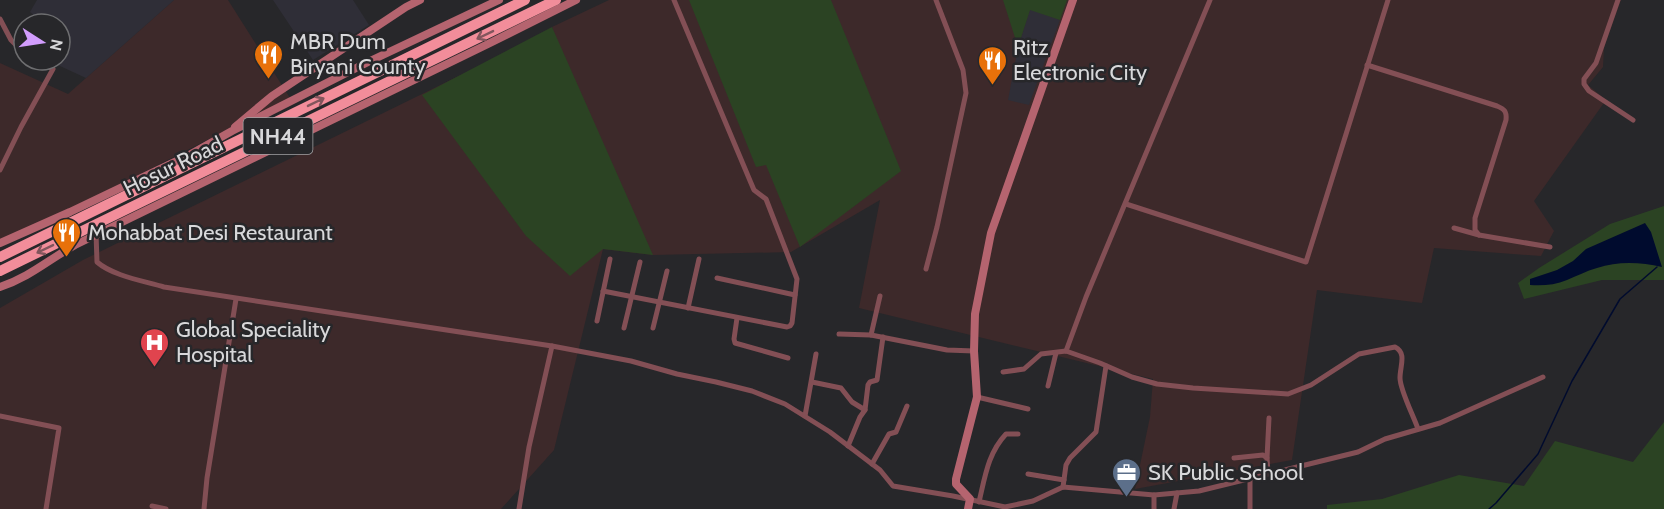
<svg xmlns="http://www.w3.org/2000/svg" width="1664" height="509" viewBox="0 0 1664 509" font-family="Cabin,sans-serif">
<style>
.industrial{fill:#3d292a}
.built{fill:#2f2e37}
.green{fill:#2b4323}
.water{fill:#000b2e}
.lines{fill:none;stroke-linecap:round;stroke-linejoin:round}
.stream{stroke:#000b2e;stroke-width:1.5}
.street{stroke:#834f55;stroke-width:5}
.secondary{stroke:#b5646f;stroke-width:8}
.highway{stroke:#f28d9a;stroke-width:10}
.oneway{stroke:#82555c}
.labels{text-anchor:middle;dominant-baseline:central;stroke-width:5;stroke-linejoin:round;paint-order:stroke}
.shield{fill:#27272a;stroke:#a3a3a5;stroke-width:1.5}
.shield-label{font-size:21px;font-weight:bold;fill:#d8d8da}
.poi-label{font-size:22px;fill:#d8d8da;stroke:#27272a;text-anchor:start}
.street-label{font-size:22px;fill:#d8d8da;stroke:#27272a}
</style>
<rect width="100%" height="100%" fill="#27272a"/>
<g class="industrial">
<path d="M174 0H228L290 98 0 245V63L68 94Z"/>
<path d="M609 0H1621L1604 48 1603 67 1588 85 1606 100 1534 201 1554 231 1541 256 1434 248 1422 303 1317 290 1292 460 1135 489 1150 417 1153 379 859 308 880 200 791 252 653 255 603 249 554 450 501 509H0V308L83 260 553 30 552 27Z"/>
</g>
<g class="built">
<path d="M37 0H174L86 78 47 60H60V24H44L30 12Z"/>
<path d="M273 0H353L369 25 313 60Z"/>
<path d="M1030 9 1060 20 1029 105 1008 100 1018 47Z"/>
</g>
<g class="green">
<path d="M689 0H831L901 171 800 247 766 165 756 167Z"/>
<path d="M1003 0H1067L1060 20 1030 10 1018 47Z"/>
<path d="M552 27 653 255 603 249 570 276 526 236 422 95Z"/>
<path d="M1664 206V280H1602L1524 299 1518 283 1539 268 1610 224Z"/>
<path d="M1664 422V509H1327V505L1382 499 1459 475 1524 486 1555 441 1633 462Z"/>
</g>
<path class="water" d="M1645 223 1651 232 1662 267C1640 262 1618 261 1597 268 1586 271 1577 276 1567 280 1555 285 1542 286 1530 285V279L1557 270 1573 261 1586 249Z"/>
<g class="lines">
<path class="stream" d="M1489 509 1496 503 1538 454 1572 381 1620 299 1657 267"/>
<g class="street">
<path d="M1618 0 1596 63 1584 79V84L1589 91 1633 120"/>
<path d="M0 19 11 40 24 53"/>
<path d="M1367 65 1497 106C1504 109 1507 111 1506 120L1475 218V230L1479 235"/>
<path d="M0 170 21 127 53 69 36 60"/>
<path d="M1126 204 1306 262 1388 0"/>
<path d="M1454 228 1479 235 1550 247"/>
<path d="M96 233 97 262C113 276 144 281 164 287L552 346 631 361 677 374 716 382 752 391 785 404 830 432 880 470 893 486 953 496 1005 507 1033 501 1063 487 1154 495 1199 491 1358 452 1385 439 1440 423 1543 377"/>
<path d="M926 269 937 227 966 93 963 70 936 0"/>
<path d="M717 278 795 295"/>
<path d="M603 291 787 327 790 326 792 323 797 279 766 199 754 190 751 183 674 0"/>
<path d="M688 308 699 259"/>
<path d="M737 318 734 339 735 343 788 358"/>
<path d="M597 321 610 259"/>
<path d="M624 328 640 262"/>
<path d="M653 328 667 271"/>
<path d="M839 334 871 335 947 350 974 351"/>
<path d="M871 335 880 296"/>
<path d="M1066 351 1086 297 1210 0"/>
<path d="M1003 372 1024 369 1041 354 1066 351 1100 363 1132 377 1157 384 1193 388 1288 394 1311 385 1359 354 1395 347C1407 353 1400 366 1400 378 1400 390 1414 417 1418 429"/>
<path d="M812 382 841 388 852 402 865 410"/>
<path d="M1048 386 1056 353"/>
<path d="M977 397 1028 409"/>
<path d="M0 416 59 428 46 509"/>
<path d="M805 416 816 354"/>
<path d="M848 446 860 417 865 410 868 385 870 382 877 380 883 337"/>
<path d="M1234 458 1263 455 1267 458 1268 473"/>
<path d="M1267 458 1269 418"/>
<path d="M872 464 889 434 896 432 907 406"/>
<path d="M1028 474 1064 480"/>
<path d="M1063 487 1066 465 1070 458 1096 432 1106 366"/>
<path d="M979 502C985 477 988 453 1006 434H1018"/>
<path d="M152 506 166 509"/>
<path d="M204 509 207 478 236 299"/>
<path d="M519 509 529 447 552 346"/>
<path d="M1154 509V495"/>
<path d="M1174 509 1177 493"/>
<path d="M1250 509V477"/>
</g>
<g class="secondary">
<path d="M235 127 272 96 406 7 420 0"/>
<path d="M0 243 70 212 191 154 232 131 368 62 499 0"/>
<path d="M0 287C30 277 48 260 75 245L488 44 576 0"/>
<path d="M968 509 970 499 956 484V479L977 397 974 351 975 314 991 233 1073 0"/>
</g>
<g class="highway">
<path d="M0 257 525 0"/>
<path d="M0 271 556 0"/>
</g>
</g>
<defs><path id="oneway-shaft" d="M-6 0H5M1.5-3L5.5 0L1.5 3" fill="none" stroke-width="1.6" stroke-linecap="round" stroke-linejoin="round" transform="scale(1.5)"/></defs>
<g class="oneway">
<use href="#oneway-shaft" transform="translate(485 35) rotate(154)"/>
<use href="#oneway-shaft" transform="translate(316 102) rotate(-26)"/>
<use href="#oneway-shaft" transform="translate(45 249) rotate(154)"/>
</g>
<defs>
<symbol id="restaurant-pin" viewBox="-11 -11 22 30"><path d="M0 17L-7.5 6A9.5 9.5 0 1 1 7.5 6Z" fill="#e8710a" stroke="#27272a"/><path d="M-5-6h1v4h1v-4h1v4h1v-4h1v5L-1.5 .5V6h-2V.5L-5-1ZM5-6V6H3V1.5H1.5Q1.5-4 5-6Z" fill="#fff"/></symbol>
<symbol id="hospital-pin" viewBox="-11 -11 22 30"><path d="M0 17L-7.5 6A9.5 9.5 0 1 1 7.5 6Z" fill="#e0444e" stroke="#27272a"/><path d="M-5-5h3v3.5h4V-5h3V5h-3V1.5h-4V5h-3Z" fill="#fff"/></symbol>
<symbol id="office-pin" viewBox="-11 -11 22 30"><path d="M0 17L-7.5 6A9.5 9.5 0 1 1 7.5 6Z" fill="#5c6f8a" stroke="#27272a"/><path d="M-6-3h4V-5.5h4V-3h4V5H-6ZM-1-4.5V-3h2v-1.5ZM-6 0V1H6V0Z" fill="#fff"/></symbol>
</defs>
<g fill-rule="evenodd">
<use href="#restaurant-pin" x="252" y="38" width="33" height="45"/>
<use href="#restaurant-pin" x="976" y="44" width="33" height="45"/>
<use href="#restaurant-pin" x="50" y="216" width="33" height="45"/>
<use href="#hospital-pin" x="138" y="326" width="33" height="45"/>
<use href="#office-pin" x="1110" y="456" width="33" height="45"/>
</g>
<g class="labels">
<rect class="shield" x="243.5" y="118" width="69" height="36" rx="4.5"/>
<g class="shield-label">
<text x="278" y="136">NH44</text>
</g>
<g class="poi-label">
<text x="290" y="41">MBR Dum<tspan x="290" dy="25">Biryani County</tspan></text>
<text x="1013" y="47">Ritz<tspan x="1013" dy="25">Electronic City</tspan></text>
<text x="88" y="232">Mohabbat Desi Restaurant</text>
<text x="176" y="329">Global Speciality<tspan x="176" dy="25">Hospital</tspan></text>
<text x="1148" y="472">SK Public School</text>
</g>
<g class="street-label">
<text transform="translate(173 166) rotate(-26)">Hosur Road</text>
</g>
</g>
<g transform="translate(42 42) rotate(102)"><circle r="28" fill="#27272a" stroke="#6e6e70" stroke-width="1.5"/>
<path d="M0-4.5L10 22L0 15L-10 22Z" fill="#d29dfd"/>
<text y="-9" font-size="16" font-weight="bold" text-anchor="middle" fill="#d8d8da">N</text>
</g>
</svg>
